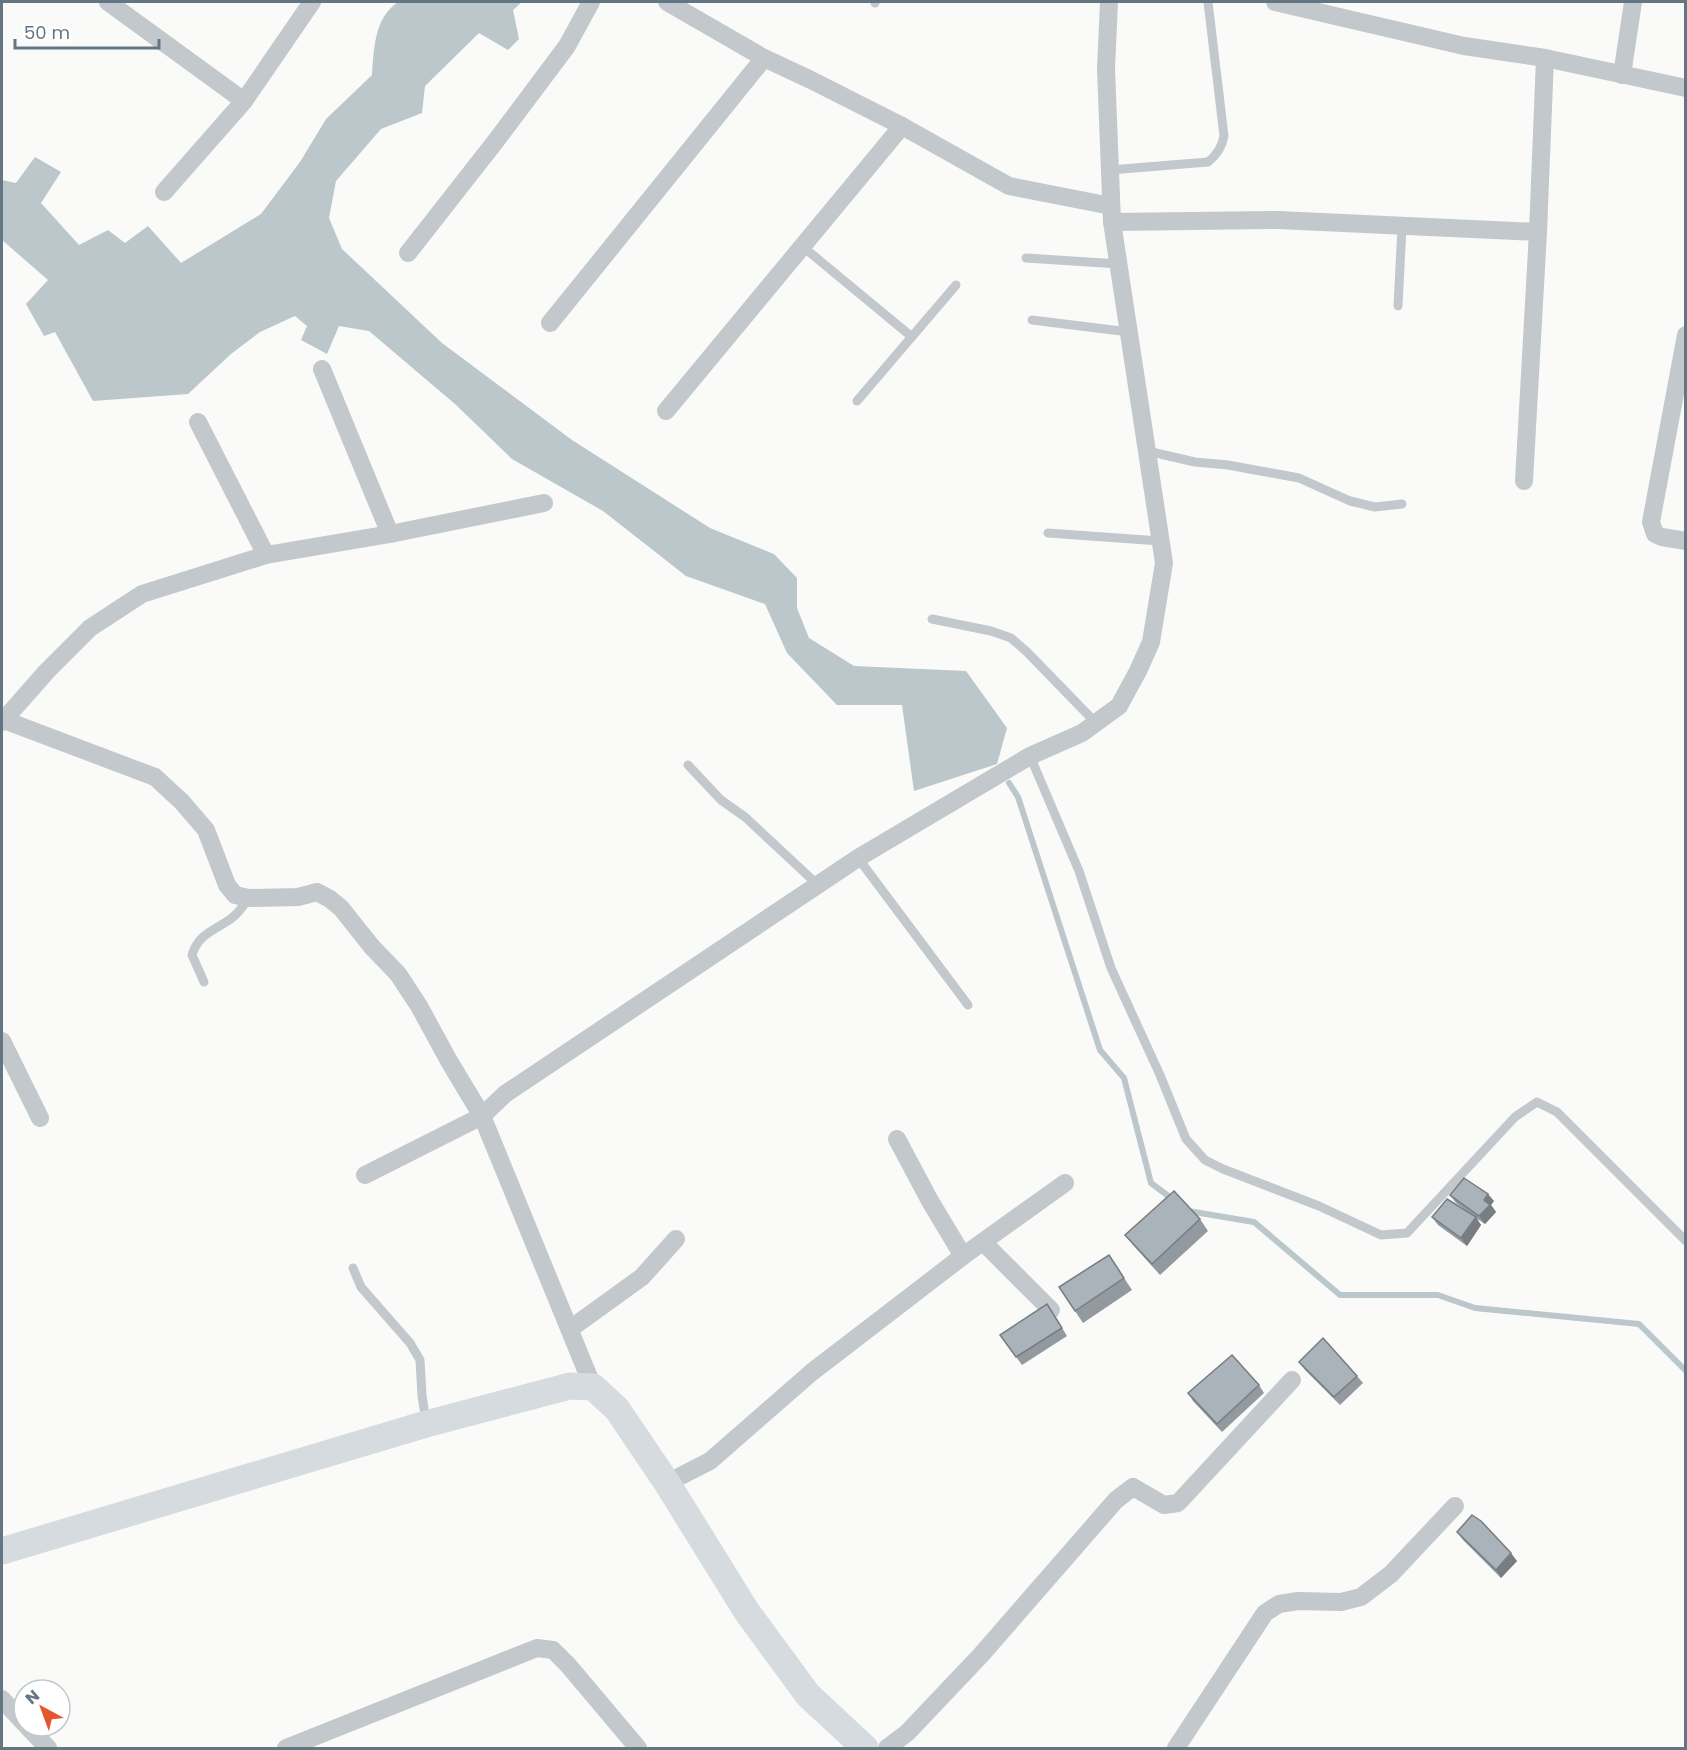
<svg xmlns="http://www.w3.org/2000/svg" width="1687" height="1750" viewBox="0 0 1687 1750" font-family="Poppins,sans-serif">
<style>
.water{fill:#bbc7cb}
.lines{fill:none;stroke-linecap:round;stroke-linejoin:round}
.stream{stroke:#bbc7cb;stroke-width:6}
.lane{stroke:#c3c8cc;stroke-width:9}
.street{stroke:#c3c8cc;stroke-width:18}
.secondary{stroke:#d6dbdf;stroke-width:27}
.wall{fill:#929a9f}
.shaded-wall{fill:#777d82}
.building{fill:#aab3b9;stroke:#777d82;stroke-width:1.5}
</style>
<rect width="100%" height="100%" fill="#fafaf8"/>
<path class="water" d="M398 2H454L465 3 471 2H522L513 10 519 39 508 50 479 33 425 86 422 113 381 129 336 181 329 218 342 249 442 343 572 440 710 528 774 554 797 578V608L809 638 854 666 966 671 1007 728 997 764 914 791 902 705H837L787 653 765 604 686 576 603 511 512 459 455 404 369 331 339 326 327 354 301 340 307 326 295 316 260 332 231 354 188 394 93 401 55 332 44 336 26 304 48 280 2 240V180L16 183 35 157 61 172 41 203 79 245 108 230 125 243 148 226 181 263 261 214 300 162 326 119 372 75C374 49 374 18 398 2Z"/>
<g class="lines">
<g class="stream">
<path d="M1009 783 1018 797 1100 1050 1124 1078 1151 1183 1175 1201"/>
<path d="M1188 1211 1254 1222 1340 1295H1438L1475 1308 1639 1324 1686 1371"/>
</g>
<g class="lane">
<path d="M875 3V2"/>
<path d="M1110 170 1208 162C1217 155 1222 147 1224 136L1208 2"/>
<path d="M802 246 912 337"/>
<path d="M1026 258 1119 264"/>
<path d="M1398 306 1402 227"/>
<path d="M1032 320 1129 332"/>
<path d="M857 401 956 285"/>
<path d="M1147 451 1195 462 1228 465 1299 478 1350 501 1375 507 1402 504"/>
<path d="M1048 533 1160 541"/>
<path d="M932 619 991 631 1011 638 1027 652 1096 723"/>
<path d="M1030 756 1079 871 1111 968 1160 1075 1186 1139 1205 1160 1223 1169 1319 1206 1381 1235 1407 1233 1515 1117 1537 1102 1557 1112 1686 1241"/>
<path d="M688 765 721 800 745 817 818 885"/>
<path d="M858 858 968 1005"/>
<path d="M204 982 192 955C199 932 217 930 233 917 240 912 244 904 249 898"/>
<path d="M353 1268 361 1287 410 1343 420 1360 422 1396 426 1421"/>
</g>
<g class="street">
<path d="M108 2 244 101"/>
<path d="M667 2 764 58 811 80 902 126 1009 186 1111 206"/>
<path d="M1275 2 1464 46 1545 58 1686 88"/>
<path d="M1622 75 1633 2"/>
<path d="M164 192 244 101 312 2"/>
<path d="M1112 222 1278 220 1538 232"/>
<path d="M408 253 495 142 567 46 591 2"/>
<path d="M550 323 764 58"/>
<path d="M1686 335 1651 522 1655 534 1662 537 1686 541"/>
<path d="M322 369 390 534"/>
<path d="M666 411 902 126"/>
<path d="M198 422 266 555"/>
<path d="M1524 481 1538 232 1545 58"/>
<path d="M2 718 4 720 155 777 182 802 206 830 227 885 235 895 249 898 298 897 317 892 330 899 341 908 372 947 398 974 419 1006 449 1061 482 1116 593 1387"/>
<path d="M2 722 47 671 90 628 142 594 266 555 390 534 544 503"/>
<path d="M2 1041 40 1118"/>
<path d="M897 1139 930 1201 963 1256"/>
<path d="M365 1175 482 1116 505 1094 858 858 1030 756 1082 733 1119 706 1138 671 1151 642 1164 563 1112 222 1106 69 1109 2"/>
<path d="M983 1242 1051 1310"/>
<path d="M570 1329 642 1277 676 1239"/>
<path d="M667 1483 710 1461 812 1372 963 1256 1065 1183"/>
<path d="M2 1699 24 1723"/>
<path d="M27 1726 48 1748"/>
<path d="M286 1748 537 1648 553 1650 568 1665 638 1748"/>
<path d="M887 1748 907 1733 981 1655 1116 1500 1133 1487 1164 1505 1178 1503 1292 1380"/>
<path d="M1176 1748 1265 1613 1279 1604 1298 1601 1341 1602 1361 1597 1391 1574 1455 1506"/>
</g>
<path class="secondary" d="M2 1551 426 1424 570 1386 593 1387 617 1409 667 1483 747 1612 808 1695 865 1748"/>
</g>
<g class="wall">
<path d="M1450 1195 1494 1201 1491 1205 1496 1212 1485 1224 1476 1218 1481 1225 1467 1246 1438 1225 1432 1217 1473 1215 1456 1203Z"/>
<path d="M1200 1219 1208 1231 1160 1275 1134 1246 1125 1235Z"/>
<path d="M1109 1255 1132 1290 1083 1323 1075 1311Z"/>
<path d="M1052 1311 1067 1336 1022 1365 1000 1335Z"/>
<path d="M1299 1362 1357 1376 1363 1383 1340 1405 1305 1370Z"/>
<path d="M1259 1385 1264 1393 1222 1432 1193 1401 1188 1393Z"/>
<path d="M1457 1532 1517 1561 1501 1578 1463 1540Z"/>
</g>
<g class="shaded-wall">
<path d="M1488 1194 1494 1201 1491 1205 1496 1212 1485 1224 1479 1216 1484 1200Z"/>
<path d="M1476 1217 1481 1225 1467 1246 1461 1238Z"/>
<path d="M1511 1553 1517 1561 1501 1578 1496 1570Z"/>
</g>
<g class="building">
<path d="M1464 1178 1488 1194 1484 1200 1490 1205 1479 1216 1450 1195Z"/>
<path d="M1174 1191 1200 1219 1152 1264 1125 1235Z"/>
<path d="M1447 1199 1476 1217 1461 1238 1432 1217Z"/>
<path d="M1109 1255 1124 1278 1075 1311 1059 1287Z"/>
<path d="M1047 1304 1062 1328 1016 1357 1000 1335Z"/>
<path d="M1323 1338 1357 1376 1334 1397 1299 1362Z"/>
<path d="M1232 1355 1259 1385 1217 1424 1188 1393Z"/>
<path d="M1472 1515 1481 1521 1511 1553 1496 1570 1457 1532Z"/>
</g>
<rect width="1687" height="1750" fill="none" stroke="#657683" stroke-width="6"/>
<g transform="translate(42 1708) rotate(319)"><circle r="28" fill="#ffffff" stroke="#c1c8cd" stroke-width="1.5"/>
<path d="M0-4.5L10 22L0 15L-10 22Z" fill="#e4572e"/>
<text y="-9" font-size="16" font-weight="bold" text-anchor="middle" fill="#657683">N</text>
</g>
<path d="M15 39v9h144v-9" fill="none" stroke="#657683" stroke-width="3"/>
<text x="24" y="39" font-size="18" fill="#657683" stroke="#ffffff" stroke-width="4.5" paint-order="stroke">50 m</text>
</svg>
